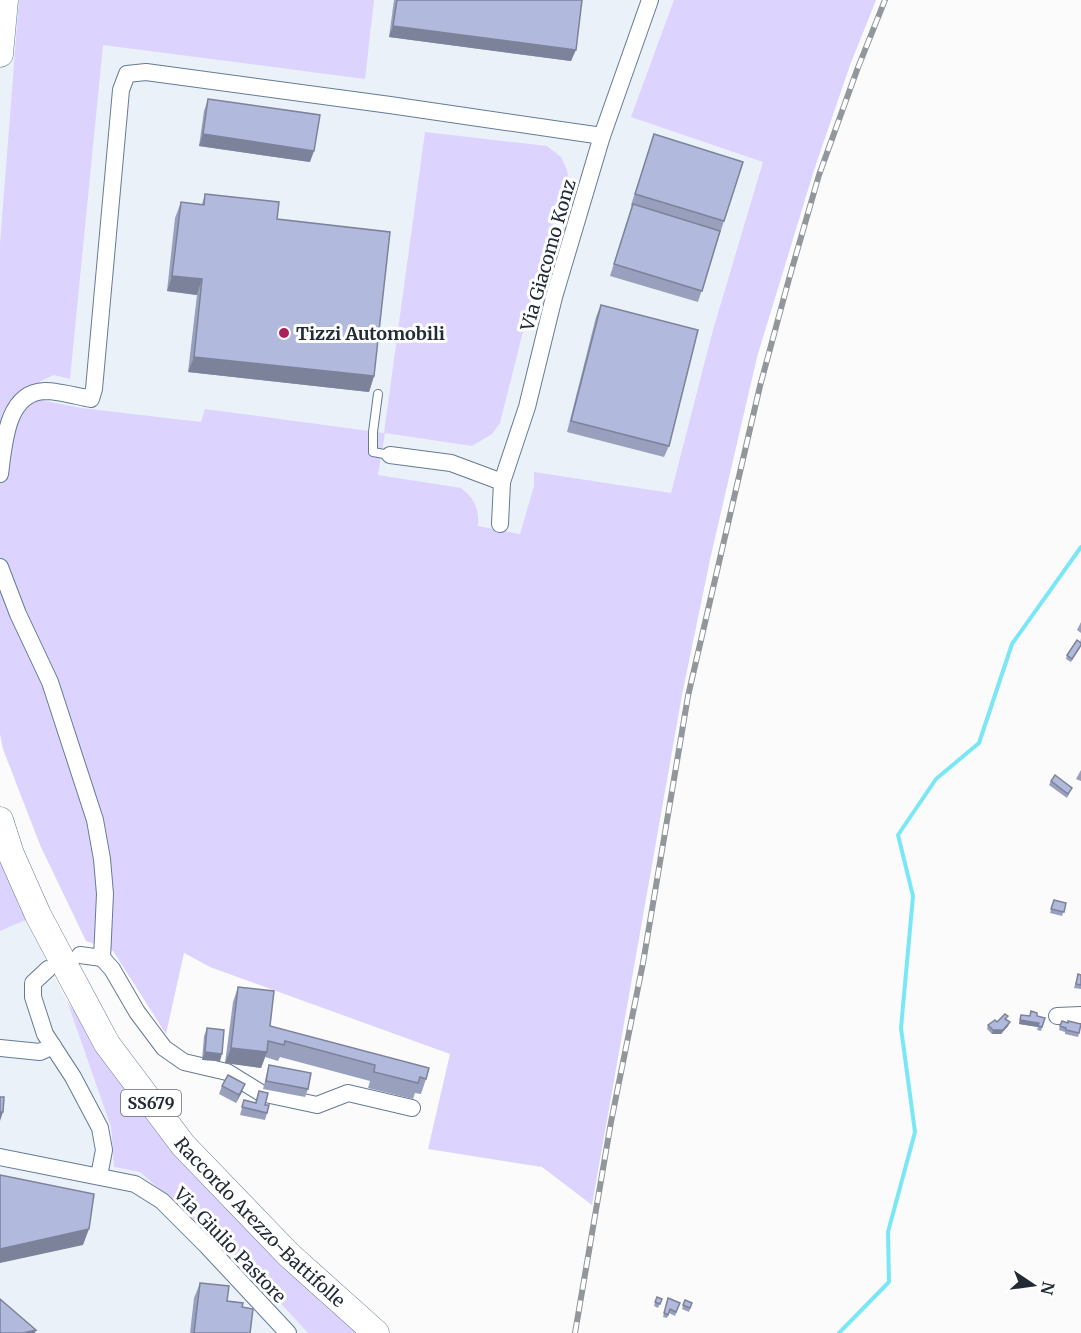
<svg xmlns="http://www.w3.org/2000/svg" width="1081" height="1333" viewBox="0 0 1081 1333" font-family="Merriweather,serif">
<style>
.built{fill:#ebf1f8}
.green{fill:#ddd3ff}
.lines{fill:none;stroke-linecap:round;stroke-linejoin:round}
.stream{stroke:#7ae7f7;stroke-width:4}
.service-casing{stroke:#647b95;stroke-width:10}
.minor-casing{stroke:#647b95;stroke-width:18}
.primary-casing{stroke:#647b95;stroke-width:27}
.service{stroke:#fff;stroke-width:8}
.minor{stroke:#fff;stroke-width:16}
.primary{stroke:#fff;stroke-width:26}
.rail-casing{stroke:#92979c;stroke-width:6}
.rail{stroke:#fff;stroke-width:4;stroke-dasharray:11;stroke-linecap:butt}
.wall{fill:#98a0bd}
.shaded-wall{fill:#7c829a}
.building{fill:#b1badc;stroke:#7c829a;stroke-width:1.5}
.poi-dot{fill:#ac1f5c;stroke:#fff;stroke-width:2}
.labels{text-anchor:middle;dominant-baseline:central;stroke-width:6;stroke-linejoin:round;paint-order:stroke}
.shield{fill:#fff;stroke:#646b73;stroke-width:1.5}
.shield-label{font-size:16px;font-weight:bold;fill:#222c37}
.street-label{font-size:18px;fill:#222c37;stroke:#fff}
.poi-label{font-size:18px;font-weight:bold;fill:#222c37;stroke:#fff;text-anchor:start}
</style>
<rect width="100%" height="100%" fill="#fbfbfb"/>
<g class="built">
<path d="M0 0H876L850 65 814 170 757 357 711 555 520 534 478 526 0 408Z"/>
<path d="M26 920 67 1001 111 1127 114 1167 140 1172 249 1269 308 1333H0V931Z"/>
</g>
<g class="green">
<path d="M19 0H374L365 79 103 45 70 379 54 375 40 381 45 401 81 408 201 422 205 409 384 433 425 132 547 146 561 157 567 170 569 183 558 207 528 312 500 423 492 434 472 446 385 433 378 475 461 488C475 499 479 508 478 526L520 534 534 486V472L671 493 713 330 763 162 631 117 674 0H876L850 65 814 170 757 357 711 555 682 695 592 1205 542 1167 428 1149 450 1054 210 967 184 953 166 1034 113 951 86 941 40 845 3 749 0 734V244Z"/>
<path d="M0 851 26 920 0 931Z"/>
<path d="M67 1001 162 1134 358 1333H308L249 1269 140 1172 114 1167 111 1127Z"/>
</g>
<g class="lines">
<path class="stream" d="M839 1333 889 1282 888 1232 915 1132 901 1028 913 896 898 835 936 779 979 743 1012 644 1081 547"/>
<defs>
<path id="service" d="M378 394 373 432V452L390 455"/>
<g id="minor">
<path d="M390 455 451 463 502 482"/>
<path d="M0 474C4 445 6 392 45 391 59 391 76 396 91 399L94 389 121 90 127 74 146 72 390 105 602 136"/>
<path d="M500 524 502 482 527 407 554 297 602 136 650 0"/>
<path d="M0 567 18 614 50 682 95 820 102 859 105 894 102 958 80 955"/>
<path d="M102 958 112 969 137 1012 164 1048 184 1062 227 1072 261 1093 317 1105 348 1093 412 1108"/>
<path d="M48 969 33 983V997L45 1034 73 1077 100 1128 104 1150 99 1176"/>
<path d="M1057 1016 1081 1015"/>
<path d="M0 1048 40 1052 53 1046"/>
<path d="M0 1157 135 1184 162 1201 207 1246 288 1333"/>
</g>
<g id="primary">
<path d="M0 54 5 0"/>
<path id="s1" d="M0 820 11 854 38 915 107 1044 183 1145 289 1255 376 1333"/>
</g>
</defs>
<use href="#service" class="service-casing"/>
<use href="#minor" class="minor-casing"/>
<use href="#primary" class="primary-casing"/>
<use href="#service" class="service"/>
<use href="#minor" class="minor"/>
<use href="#primary" class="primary"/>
<defs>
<path id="rail" d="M575 1333 611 1122 643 963 688 696 760 386 789 279 819 175 857 70 885 0"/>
</defs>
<use href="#rail" class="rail-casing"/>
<use href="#rail" class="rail"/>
</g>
<g class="wall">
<path d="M394 0H582L571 61 389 37Z"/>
<path d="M208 99 310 162 199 146 204 111Z"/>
<path d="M654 134 724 221 698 302 610 276 632 206 631 205Z"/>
<path d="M205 194 277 219 374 376 369 392 188 372 197 295 167 291 175 218 181 202 202 204Z"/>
<path d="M601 305 669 446 664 457 567 432 596 317Z"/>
<path d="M1081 622V633L1077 630Z"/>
<path d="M1081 638 1080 648 1071 662 1066 659 1067 655 1080 642Z"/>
<path d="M1081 770V781L1076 779Z"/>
<path d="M1051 781 1072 788 1067 798 1049 785Z"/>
<path d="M1054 900 1066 903 1062 916 1050 913Z"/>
<path d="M1078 974 1081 975V989L1074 988Z"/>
<path d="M238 987 270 1026 426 1079 421 1094 415 1093 413 1099 368 1088 370 1081 280 1057 278 1061 265 1057 261 1068 225 1063 233 1002Z"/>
<path d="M1021 1015 1045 1018 1041 1031 1037 1030 1038 1027 1019 1024Z"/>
<path d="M1007 1020 1010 1022 1008 1026 1001 1034H992L987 1029 988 1025 997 1022Z"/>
<path d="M1060 1025 1079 1033 1078 1037 1065 1034V1032L1059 1030Z"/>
<path d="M207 1028 220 1061 202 1060 204 1036Z"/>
<path d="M269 1065 308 1089 305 1097 263 1089Z"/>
<path d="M222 1086 242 1092 236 1103 219 1094Z"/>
<path d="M259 1091 265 1105 267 1113 265 1120 240 1115 244 1100 255 1103Z"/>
<path d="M200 1283 227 1301 242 1307 250 1333H190L194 1298Z"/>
<path d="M657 1297 662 1299 658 1308 654 1306Z"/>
<path d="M668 1298 680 1303 675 1316 669 1313 667 1318 663 1317Z"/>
<path d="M685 1300 692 1303 689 1312 682 1309Z"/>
</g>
<g class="shaded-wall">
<path d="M393 26 576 50 571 61 389 37Z"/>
<path d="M203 134 314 151 310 162 199 146Z"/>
<path d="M172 276 202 279 197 295 167 291Z"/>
<path d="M194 357 374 376 369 392 188 372Z"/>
<path d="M1020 1020 1039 1023 1038 1027 1019 1024Z"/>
<path d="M1010 1022 1008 1026 1001 1034H992L993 1030Z"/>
<path d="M231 1048 267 1052 261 1068 225 1063Z"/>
<path d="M205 1052 222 1054 220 1061 202 1060Z"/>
<path d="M245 1084 242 1092 236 1103 239 1095Z"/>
<path d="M0 1112H3L0 1121Z"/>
<path d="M89 1229 83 1245 0 1263V1249Z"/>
<path d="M36 1330 35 1333H23Z"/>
</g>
<g class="building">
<path d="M397 0H582L576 50 393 26Z"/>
<path d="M208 99 320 115 314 151 203 134Z"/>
<path d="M654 134 743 162 724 221 635 194Z"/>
<path d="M205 194 279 202 277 219 390 232 374 376 194 357 202 279 172 276 181 202 204 205Z"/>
<path d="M633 204 720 231 702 291 614 264Z"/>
<path d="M601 305 698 330 669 446 571 421Z"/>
<path d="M1077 640 1081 643V645L1072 659 1067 655Z"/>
<path d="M1055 775 1072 788 1068 794 1051 781Z"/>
<path d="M1054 900 1066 903 1064 912 1051 909Z"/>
<path d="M1078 974 1081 975V985L1076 984Z"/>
<path d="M238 987 274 991 270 1026 429 1068 426 1079 420 1077 418 1083 374 1072 375 1065 285 1041 284 1045 268 1041 267 1052 231 1048Z"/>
<path d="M1031 1011 1037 1013V1016L1045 1018 1042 1027 1038 1026 1039 1023 1020 1020 1021 1015 1030 1016Z"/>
<path d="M1005 1014 1008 1016 1005 1019 1010 1022 1003 1030H993L988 1025 995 1020 997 1022Z"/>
<path d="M1062 1021 1068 1023V1021L1081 1024 1079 1033 1066 1030V1028L1060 1026Z"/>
<path d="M207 1028 224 1030 222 1054 205 1052Z"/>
<path d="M269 1065 311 1073 308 1089 266 1081Z"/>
<path d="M228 1075 245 1084 239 1095 222 1086Z"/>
<path d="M259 1091 268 1093 265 1105H269L267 1113 242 1107 244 1100 256 1103Z"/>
<path d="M0 1097H4L3 1112H0Z"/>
<path d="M0 1175 94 1194 89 1229 0 1249Z"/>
<path d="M200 1283 229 1286 227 1301 243 1303 242 1307 253 1309 250 1333H194Z"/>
<path d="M657 1297 662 1299 660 1304 655 1302Z"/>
<path d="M668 1298 680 1303 676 1312 670 1309 668 1315 664 1313Z"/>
<path d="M0 1299 36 1330 23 1333H0Z"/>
<path d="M685 1300 692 1303 690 1308 683 1305Z"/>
</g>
<circle class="poi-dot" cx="284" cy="333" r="6"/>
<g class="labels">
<rect class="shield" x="121" y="1090" width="60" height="26" rx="4.5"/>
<g class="shield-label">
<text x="151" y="1103">SS679</text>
</g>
<g class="street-label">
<text transform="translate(548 255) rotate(-74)">Via Giacomo Konz</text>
<text stroke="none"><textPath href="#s1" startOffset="484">Raccordo Arezzo-Battifolle</textPath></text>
<text transform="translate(230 1245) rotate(46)">Via Giulio Pastore</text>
</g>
<g class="poi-label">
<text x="296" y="333">Tizzi Automobili</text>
</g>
</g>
<g transform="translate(1033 1285) rotate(103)" stroke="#ffffff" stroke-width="4.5" paint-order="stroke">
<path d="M0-4.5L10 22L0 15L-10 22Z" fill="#222c37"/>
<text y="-9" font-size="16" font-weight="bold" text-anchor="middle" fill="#222c37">N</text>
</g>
</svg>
